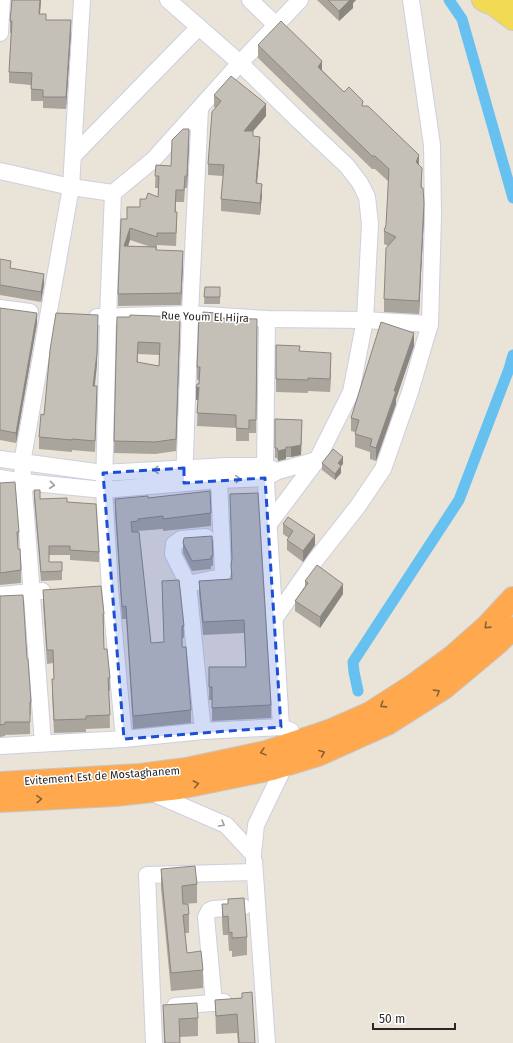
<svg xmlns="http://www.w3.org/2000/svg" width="513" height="1043" viewBox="0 0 513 1043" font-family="'Fira Sans',sans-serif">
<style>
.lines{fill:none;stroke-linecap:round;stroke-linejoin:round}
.canal{stroke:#66c1f0;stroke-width:11}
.minor-casing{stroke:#cdcfe1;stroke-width:18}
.major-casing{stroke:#c7c7c7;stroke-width:22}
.highway-casing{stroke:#c7c7c7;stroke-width:24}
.minor{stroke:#fff;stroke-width:16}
.major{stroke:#f3da54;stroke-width:20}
.highway{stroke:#ffa84d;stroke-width:22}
.wall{fill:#a9a59d;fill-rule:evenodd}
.shaded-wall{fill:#8a8680}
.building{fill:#c5c0b7;stroke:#8a8680;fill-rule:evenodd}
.oneway{stroke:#9e9e9e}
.oneway2{stroke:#886138}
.marked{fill:#1d4ed8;fill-opacity:0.2;stroke:#1d4ed8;stroke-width:3;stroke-dasharray:8 5;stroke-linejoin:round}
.labels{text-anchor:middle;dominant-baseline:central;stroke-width:3;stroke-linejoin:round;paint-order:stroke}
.street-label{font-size:11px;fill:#272727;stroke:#fff}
</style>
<rect width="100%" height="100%" fill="#eae3d7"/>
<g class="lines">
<g class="canal">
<path d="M449 0 462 19 513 198"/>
<path d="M358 691 354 672 353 662 459 500 509 369 513 355"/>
</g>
<defs>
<g id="minor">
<path d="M168 0 240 63 294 116 347 166 360 183 367 197 370 224 365 320 351 392 317 460 269 524"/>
<path d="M250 0 275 24"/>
<path d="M0 33 2 0"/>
<path d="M73 156 199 27"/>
<path d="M0 171 71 187 113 193 153 160 240 63 300 0"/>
<path d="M113 193 108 317 104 490 110 588 124 739"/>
<path d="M0 308 30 312"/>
<path d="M97 317 190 314 267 319 365 320 430 324"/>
<path d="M267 319 265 466 281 727"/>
<path d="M0 459 103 473 227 466H265L274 470"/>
<path d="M0 478 23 482 104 490 219 480 265 478 278 471 317 460"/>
<path d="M184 483 190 314 200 108"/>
<path d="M188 584 173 554 174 544 181 539 206 537"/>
<path d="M0 595 42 591"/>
<path d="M275 618 314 562 358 506 383 469 410 392 430 324 433 216 432 145 411 0"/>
<path d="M203 731 188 584 221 577 223 572 219 480"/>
<path d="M43 743 22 463 71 187 82 0"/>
<path d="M0 746 124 739 203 731 281 727 291 731"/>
<path d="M150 792 226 825 253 854 256 825 285 765"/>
<path d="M254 861 267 1043"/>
<path d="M214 1003 206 917 209 911 213 909 243 907"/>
<path d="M175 1006 224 1002"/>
<path d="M154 1043 147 875 254 872"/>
</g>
<g id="major">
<path d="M482 0C490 6 499 6 507 0"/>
<path d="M493 5 513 20"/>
</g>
<g id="highway">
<path d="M0 783 140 775 186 769 266 752 329 731 370 713 415 684 453 656 487 626 513 598"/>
<path d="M0 801 115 795 179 788 272 769 318 755 387 724 444 688 499 642 513 628"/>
</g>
</defs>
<use href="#minor" class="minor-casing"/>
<use href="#major" class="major-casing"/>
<use href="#highway" class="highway-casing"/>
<use href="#minor" class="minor"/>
<use href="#major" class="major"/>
<use href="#highway" class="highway"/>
</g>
<g class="wall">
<path d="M12 0H41L40 14 46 20 71 32 66 109 43 108V101H31V85L9 83V72L11 33H10V21Z"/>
<path d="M317 0H356L353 3V8L339 21Z"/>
<path d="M258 45 322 70 344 92 363 106 419 165 422 187 424 216 419 314 384 312V299L388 246 384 244V231L386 225 389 182 375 169H372L258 58Z"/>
<path d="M214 95 266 116 253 131V137L260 149 257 183 262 195 260 215 221 211V199L223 176 208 175V164L216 108 214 107Z"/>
<path d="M189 141 187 188H185L184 202H176V212L177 224 176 246 157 245V249H156V250L183 264 181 305 118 306V294L127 219 140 207 158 197V188H155L156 165 171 166ZM130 240 151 247 128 246Z"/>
<path d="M0 259 11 268 44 284 41 302 0 295Z"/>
<path d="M205 287H220V304H204Z"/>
<path d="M0 308 37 323 16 443 0 440Z"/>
<path d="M117 317 180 329 176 451 155 454 114 453ZM138 354 159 355V366L138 362Z"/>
<path d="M216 318 257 319 256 433H249V441H236V428L197 426 198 400H196L199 380H197V367Z"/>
<path d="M276 345 300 351 331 366 330 392 308 391V393L276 392Z"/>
<path d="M414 346 396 399V404L376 461 370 459V452L355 447V432L351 431V418Z"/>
<path d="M97 364 95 386 97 398 95 452 72 450V452L39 449V437L44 415Z"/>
<path d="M275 419 302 430 301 455 291 457H286V459L278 461 277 458H275Z"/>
<path d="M322 463 343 464 341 466V473L335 480 322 470Z"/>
<path d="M0 483 19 532 18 549 21 570V583L0 585Z"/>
<path d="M34 490 40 499 67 502 99 552V562L70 560V555H49V562H62V580L41 581 34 499Z"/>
<path d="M230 494 271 705V718L212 721V700H209V667H246L244 633 203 635 199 594V581L231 579V565L232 561Z"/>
<path d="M148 498 211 513V526L163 531V529L138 531 151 643 164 642 162 581 184 626V638H182V647L191 710V723L133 729 126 619H122L115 512V499Z"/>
<path d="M283 524 315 545 303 562 287 550V540L289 538 283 534Z"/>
<path d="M183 543 213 556V566H211V569L192 571 183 553Z"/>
<path d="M305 581 343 594 320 628 295 611V601L305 586Z"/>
<path d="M43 590 104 614V627H103L104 649 110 678V691H109L110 728 86 729V732L54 733 52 692V679H54L53 663 47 664 43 603Z"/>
<path d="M0 596 27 659 31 702V715H30V734L5 735V736L0 737Z"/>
<path d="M161 869 197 884V903L183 904 189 914V933H185L187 953 203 970V988L171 991 161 888Z"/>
<path d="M228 899 247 937V955L232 957V951H229L228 935H223L222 923V904H228Z"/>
<path d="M242 998 255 1043H238L237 1033 216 1034 215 1000Z"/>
<path d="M163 1005 198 1018V1036L180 1037V1043H164Z"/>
</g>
<g class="shaded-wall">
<path d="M40 0H41L39 25V14Z"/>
<path d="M350 0H356L353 3V8L339 21V11Z"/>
<path d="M71 20V32L66 109V97Z"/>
<path d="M322 61V74L318 67Z"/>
<path d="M266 104V116L244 142V131Z"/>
<path d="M189 129V141L187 188V176Z"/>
<path d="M260 137V149L256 194V183Z"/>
<path d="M419 155V168L416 162Z"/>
<path d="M262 184V195L260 215V203Z"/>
<path d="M424 203V216L419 314V301Z"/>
<path d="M130 228V240L124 258V246Z"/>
<path d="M183 251V264L181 305V293Z"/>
<path d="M44 274V284L41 302V292Z"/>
<path d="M37 313V323L16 443V433Z"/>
<path d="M180 317V329L176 451V439Z"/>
<path d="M98 326 97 364 93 398V386Z"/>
<path d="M414 333V346L396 399V404L376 461V448L394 391Z"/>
<path d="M331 353V366L330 392V379Z"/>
<path d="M199 387V400H196V388Z"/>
<path d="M302 420 301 455 291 457V447Z"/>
<path d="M286 449V459L278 461V451Z"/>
<path d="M343 457V464L341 466V473L335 480V474L338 463Z"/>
<path d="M315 535V545L303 562V551Z"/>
<path d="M343 584V594L320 628V617Z"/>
</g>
<g class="building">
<path d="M12 0H40L39 14H46V20H71L66 97H43V90L31 89 32 73 9 72 12 21H10Z"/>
<path d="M328 0H350L339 11Z"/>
<path d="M281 21 322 61 318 67 344 92 349 87 363 101 362 106H368L419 155 416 162 422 168 421 187 423 188 424 203 419 301 384 299 386 248 396 237 384 231 386 225 389 169 375 156H372L258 45Z"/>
<path d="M231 76 266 104 244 131H253V136L260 137 256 183 262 184 260 203 221 199 224 165 208 164 212 112 221 101 214 95Z"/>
<path d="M183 129H189L187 176H185L184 190H176L175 212H177L176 233H157V237L130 228 124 246 156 247V250L183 251 181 293 118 294 121 219H127V207H140V199H146L148 193 158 197 159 176H155L156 165 171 166 172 140Z"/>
<path d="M0 259 11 261 10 268 44 274 41 292 0 285Z"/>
<path d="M205 287H220V297H204Z"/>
<path d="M0 308 37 313 16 433 0 430Z"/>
<path d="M203 312 216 313V318L257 319 256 420H249V429L236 428V415L197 413 199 387 196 388 197 384H199L200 367H197L199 317H203Z"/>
<path d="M56 313 98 315 97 353 93 386H97L95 441 72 439V440L39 437 41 414 44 415 50 350Z"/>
<path d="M130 315 180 317 176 439 155 442 114 441 117 317H130ZM138 342 160 343 159 366 137 362Z"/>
<path d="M381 322 414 333 394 391H396L376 448 370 446 372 439 355 434 359 420 351 418Z"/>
<path d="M276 345 300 346 299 351 331 353 330 379 308 378V380L276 379Z"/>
<path d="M275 419 302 420 301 445 291 447H286V449L278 451 277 448H275Z"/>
<path d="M333 449 343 457 338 463 341 466 335 474 322 463Z"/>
<path d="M15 482 19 532H17L18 549H20L21 570 0 573V483Z"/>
<path d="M34 490H40V499L67 498V502L96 504 99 552 70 550V546H49V562H62V571L41 572Z"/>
<path d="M210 491 211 513 163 519V516L138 519V521L131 522 132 532H139L151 643 164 642 162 581 179 580 184 626H182V647H186L191 710 133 716 126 606 122 607 115 499 148 496V498Z"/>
<path d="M258 493 271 705 212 708V687H209V667H246L244 620 203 622 199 581 232 579 231 565 232 559 230 494Z"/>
<path d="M288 517 315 535 303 551 287 540 293 531 283 524Z"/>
<path d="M212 536 213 556H211V559L192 561 183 543 184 538Z"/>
<path d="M317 565 343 584 320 617 295 601 308 583 305 581Z"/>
<path d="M101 586 104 614H103L104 649H107L110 678H108L110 715 86 716V719L54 720 52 679H54L53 650H47L43 590Z"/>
<path d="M23 595 27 659H28L31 702H30V722H5V724L0 725V596Z"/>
<path d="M195 866 197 884 182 886 183 904H188L189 914 183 915 187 953 201 951 203 970 171 973 161 869Z"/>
<path d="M244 898 247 937 232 938V932L229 933 228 916 223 917 222 904H228V899Z"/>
<path d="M252 992 255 1043H239L237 1014 216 1016 215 1000 242 998V993Z"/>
<path d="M197 1003 198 1018 179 1019 180 1043H165L163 1005Z"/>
</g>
<defs><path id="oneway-chevron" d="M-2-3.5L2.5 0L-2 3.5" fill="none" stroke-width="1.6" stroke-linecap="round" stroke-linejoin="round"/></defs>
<g class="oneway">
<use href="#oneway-chevron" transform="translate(156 470) rotate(176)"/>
<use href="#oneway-chevron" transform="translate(238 479) rotate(-3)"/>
<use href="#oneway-chevron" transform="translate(52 485) rotate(6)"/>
<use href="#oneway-chevron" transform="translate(222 824) rotate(30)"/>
</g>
<g class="oneway2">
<use href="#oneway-chevron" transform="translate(487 626) rotate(136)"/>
<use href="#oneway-chevron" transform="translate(437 692) rotate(-32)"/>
<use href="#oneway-chevron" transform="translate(383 705) rotate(147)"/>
<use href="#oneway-chevron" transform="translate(263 752) rotate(165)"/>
<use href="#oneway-chevron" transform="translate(322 753) rotate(-23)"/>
<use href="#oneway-chevron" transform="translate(196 784) rotate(-11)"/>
<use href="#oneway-chevron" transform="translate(39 799) rotate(-3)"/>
</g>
<path class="marked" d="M184 468V483L265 478 281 727 124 739 103 473Z"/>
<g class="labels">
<g class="street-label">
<text transform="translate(205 317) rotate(2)">Rue Youm El Hijra</text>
<text transform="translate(102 776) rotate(-4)">Evitement Est de Mostaghanem</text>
</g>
</g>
<path d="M373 1023v6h82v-6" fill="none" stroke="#272727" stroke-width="2"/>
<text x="379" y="1023" font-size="12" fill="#272727" stroke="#ffffff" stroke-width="3" paint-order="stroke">50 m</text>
</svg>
